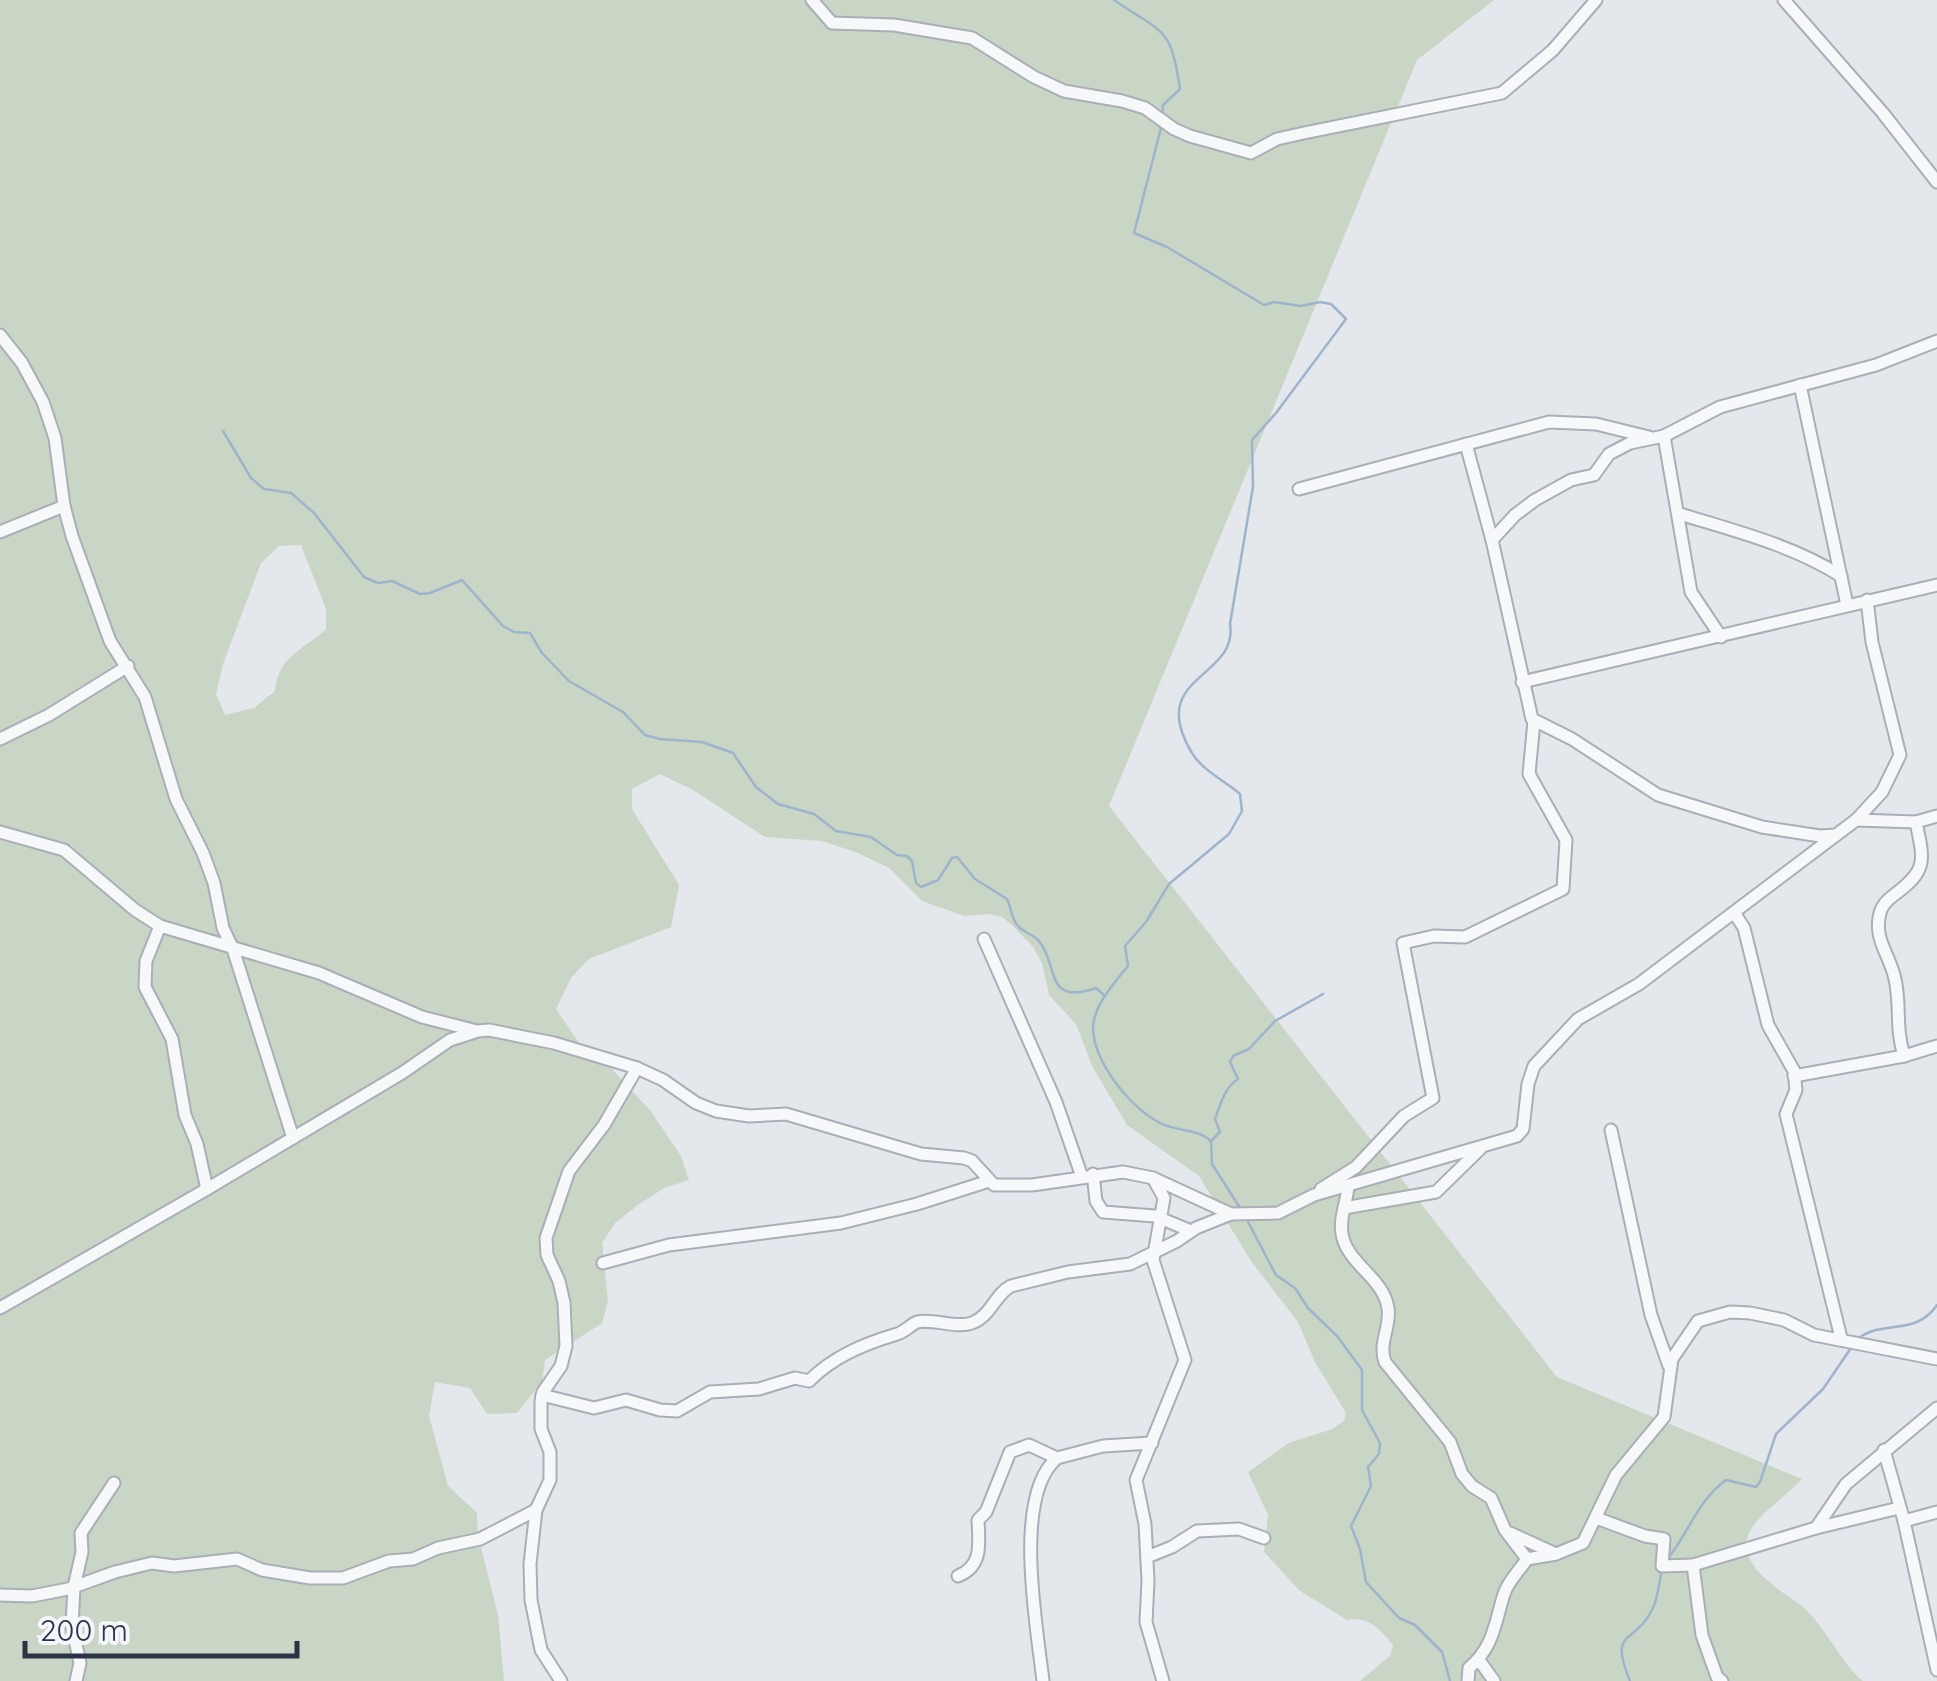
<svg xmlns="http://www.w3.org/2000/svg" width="1937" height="1681" viewBox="0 0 1937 1681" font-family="Quicksand,sans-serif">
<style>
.green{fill:#c9d6c5;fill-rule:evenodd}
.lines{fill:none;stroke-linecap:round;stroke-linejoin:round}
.stream{stroke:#9fb4cc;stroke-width:2.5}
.minor-casing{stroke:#a9aeb7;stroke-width:15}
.minor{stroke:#f7f8fa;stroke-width:11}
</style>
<rect width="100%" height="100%" fill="#e4e7ec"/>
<path class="green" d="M0 0H1494L1417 60 1109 806 1557 1377 1802 1479C1769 1514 1717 1535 1767 1580 1778 1591 1793 1598 1804 1608 1827 1629 1841 1663 1863 1681H1360L1390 1656 1393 1645C1379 1628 1369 1616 1347 1620L1300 1591 1264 1552 1268 1515 1248 1472 1289 1443 1332 1429 1344 1421 1346 1413 1315 1362 1298 1322 1251 1261 1199 1176 1127 1125 1092 1066 1076 1024 1049 995 1042 963 1033 947 1012 925 1002 917 988 914 964 916 922 901 889 868 858 853 822 841 765 837 693 790 660 774 632 789V809L679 885 671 927 589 959 571 978 556 1009 586 1053 611 1068 650 1110 681 1156 689 1180 664 1188 638 1205 615 1223 602 1243 608 1301 602 1323 545 1360 542 1382 517 1413 487 1414 470 1388 435 1382 429 1416 448 1486 477 1513 478 1536 498 1615 504 1681H0ZM301 545 326 609V630C301 650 278 657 275 691L254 708 225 715 216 694 223 664 261 563 279 546Z"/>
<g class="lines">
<g class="stream">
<path d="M1114 0C1163 34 1171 25 1180 89L1163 105 1162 116"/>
<path d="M1162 124 1134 233 1167 247 1264 305 1274 302 1301 306 1320 302 1331 304 1346 319 1276 413 1252 440 1253 487 1230 624C1239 679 1145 675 1192 753 1201 769 1226 782 1240 794L1242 811 1229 834 1169 884 1146 922 1125 946 1128 966C1115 982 1093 1006 1093 1028 1094 1063 1130 1107 1160 1123 1177 1132 1197 1128 1211 1141L1212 1164 1242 1211"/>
<path d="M223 431 251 478 264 489 291 493 314 513 364 577 378 583 392 581 420 594 430 593 462 580 503 626 514 632 530 633 542 653 569 681 623 712 645 735 660 739 702 742 733 753 756 787 778 804 814 814 836 831 871 837 897 855 907 856 912 861 916 883 921 887 938 880 952 858 957 857 975 879 1007 899C1012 909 1011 920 1020 928 1026 933 1034 935 1039 941 1059 965 1044 1006 1096 988L1105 996"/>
<path d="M1211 1141 1220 1132 1215 1119C1220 1105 1225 1087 1238 1079L1230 1062 1233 1056 1249 1049 1275 1021 1323 994"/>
<path d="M1246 1218 1276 1275 1295 1288 1308 1308 1337 1336 1362 1370V1410L1380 1443 1379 1454 1368 1467 1371 1486 1351 1526 1360 1549 1366 1582 1399 1618 1415 1625 1442 1652 1450 1681"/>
<path d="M1859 1338C1884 1319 1915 1337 1937 1305"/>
<path d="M1668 1558C1689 1533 1697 1501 1726 1480L1756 1487 1760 1482 1776 1434 1823 1389 1851 1348"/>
<path d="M1630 1681C1608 1628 1634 1646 1652 1610 1658 1599 1659 1582 1662 1569"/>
</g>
<defs>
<g id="minor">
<path d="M812 0 832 23 894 25 972 38 1034 77 1064 91 1122 101 1145 108 1174 129 1190 136 1251 153 1277 139 1304 133 1502 93 1553 50 1596 0"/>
<path d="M1784 0 1882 112 1937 182"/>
<path d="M0 335 22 363 43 402 55 438 64 506 72 536 110 641 145 697 176 799 203 853 214 883 223 928 233 949 293 1138"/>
<path d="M1800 385 1847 605"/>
<path d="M1664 436 1691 592 1721 637"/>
<path d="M1466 444 1492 540"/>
<path d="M1299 489 1549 422 1596 424 1649 437"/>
<path d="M1680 514C1735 531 1792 545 1841 576"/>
<path d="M0 532 64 506"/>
<path d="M1522 682 1937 585"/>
<path d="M0 739 49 715 128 666"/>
<path d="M1856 820 1916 822 1937 816"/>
<path d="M0 832 64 850 135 910 160 926 319 973 422 1017 477 1031 489 1030 554 1043 637 1068 663 1080 696 1103 716 1111 749 1116 786 1114 921 1154 964 1158 972 1161 994 1185H1032L1123 1172 1153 1178 1231 1214 1278 1213 1314 1195 1517 1136 1523 1129 1528 1084 1534 1066 1578 1019 1639 984 1856 820 1882 792 1900 755 1872 642 1867 600"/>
<path d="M1836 835 1820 836 1762 827 1658 795 1572 739 1532 719 1492 540 1515 515 1535 500 1571 480 1594 475 1609 454 1630 443 1664 436 1720 407 1876 365 1937 341"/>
<path d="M1735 914 1744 928 1768 1025 1794 1071 1796 1090 1786 1114 1841 1338"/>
<path d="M160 926 146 961 145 987 172 1039 185 1115 197 1144 207 1189"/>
<path d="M984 939 1056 1102 1082 1177"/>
<path d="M1904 1056C1895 1027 1901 1006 1895 979 1890 955 1873 939 1880 913 1882 905 1887 900 1894 895 1928 870 1924 861 1916 822"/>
<path d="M1794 1076 1904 1056 1937 1046"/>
<path d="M1611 1130 1651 1315 1669 1366"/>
<path d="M1093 1174 1096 1201 1103 1212 1155 1216 1191 1231"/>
<path d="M1153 1178 1164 1198 1153 1260 1185 1360 1136 1480 1145 1524 1148 1581 1146 1622 1163 1681"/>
<path d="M1348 1186C1347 1202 1339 1218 1342 1234 1347 1264 1383 1277 1388 1308 1391 1327 1378 1343 1385 1362L1450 1442 1462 1474 1472 1486 1491 1498 1505 1530 1527 1559"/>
<path d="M1321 1189 1356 1167 1404 1116 1433 1098 1403 943 1434 936 1465 937 1563 889 1566 840 1529 774 1534 721"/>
<path d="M1344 1208 1436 1192 1481 1148"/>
<path d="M603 1263 669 1245 841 1223 917 1204 989 1181"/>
<path d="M0 1308 207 1189 402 1073 450 1040 475 1032"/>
<path d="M542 1395 594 1408 626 1400 660 1410 677 1411 710 1392 759 1389 795 1378 809 1381C834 1356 864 1344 897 1334 905 1332 910 1325 917 1322 934 1318 955 1329 972 1323 991 1316 995 1294 1011 1286L1068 1272 1130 1264 1177 1241 1196 1228 1231 1214"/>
<path d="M1884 1450 1904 1521 1937 1670"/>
<path d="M1596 1518 1645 1536 1664 1539 1662 1566 1693 1565 1702 1635 1717 1677 1722 1681"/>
<path d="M1904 1521 1937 1512"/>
<path d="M1816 1528 1899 1508"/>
<path d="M1510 1533 1556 1554"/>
<path d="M1147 1557 1172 1547 1197 1531 1239 1529 1264 1538"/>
<path d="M1693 1565 1816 1528 1846 1484 1937 1408"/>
<path d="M958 1576C983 1566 979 1544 978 1520L986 1512 1010 1452 1029 1445 1057 1458 1103 1446 1152 1443"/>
<path d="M0 1595 32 1596 68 1589 115 1572 152 1563 174 1566 237 1559 262 1570 310 1578H343L389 1561 413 1559 438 1548 480 1539 536 1510"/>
<path d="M1479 1660 1494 1681"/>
<path d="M76 1681 80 1663 72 1626 74 1587 82 1552 81 1533 114 1483"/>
<path d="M561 1681 541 1650 531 1600 530 1564 536 1510 550 1480V1452L541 1429V1401L543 1392 561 1366 566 1346 564 1303 559 1281 547 1255 546 1238 569 1171 604 1125 637 1068"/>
<path d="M1043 1681C1037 1627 1012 1496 1057 1458"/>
<path d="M1468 1681 1469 1668C1494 1647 1495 1622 1504 1594 1508 1581 1520 1570 1527 1559L1556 1554 1583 1543 1616 1475 1664 1417 1672 1359 1698 1321 1730 1312 1750 1313 1784 1320 1814 1335 1937 1359"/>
</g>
</defs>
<use href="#minor" class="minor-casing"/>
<use href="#minor" class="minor"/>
</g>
<path d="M25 1641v15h272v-15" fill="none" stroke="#2b3445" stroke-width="5"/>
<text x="40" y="1641" font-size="30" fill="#2b3445" stroke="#f4f6f9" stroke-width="8" paint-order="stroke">200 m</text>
</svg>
